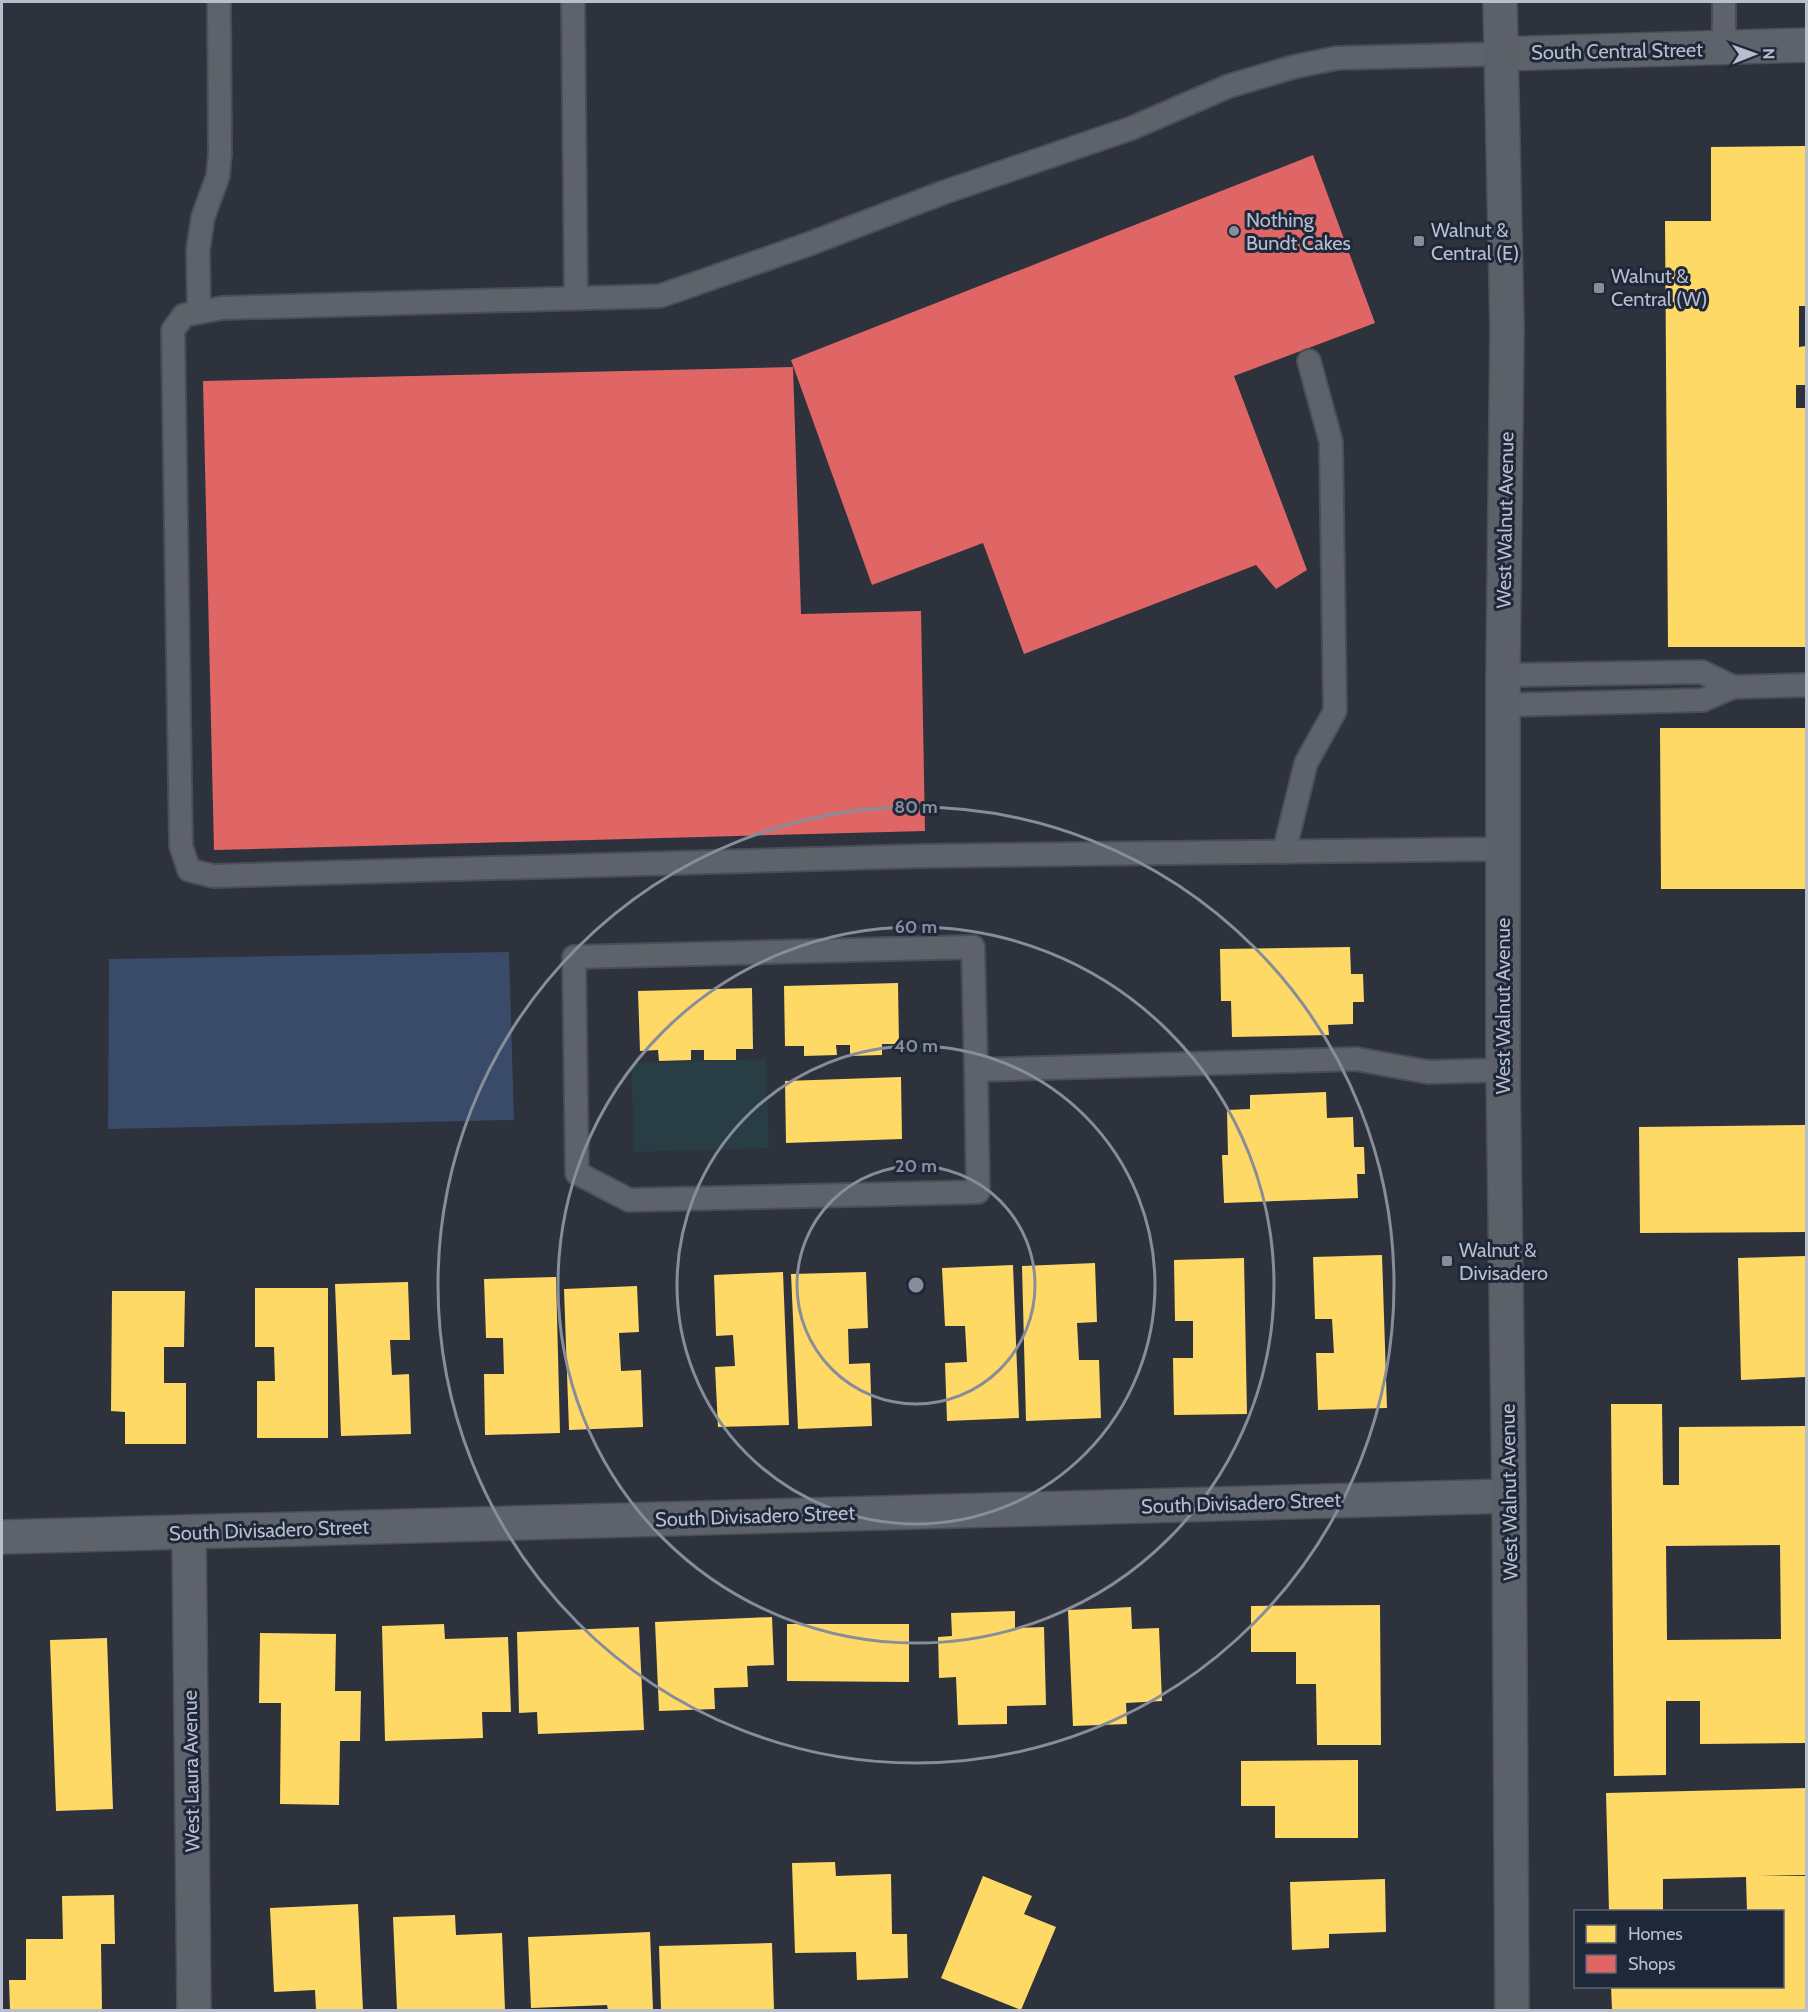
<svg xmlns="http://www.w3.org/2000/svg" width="1808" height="2012" viewBox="0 0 1808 2012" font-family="Cabin,sans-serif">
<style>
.green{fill:#293d44}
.water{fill:#3a4a69}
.homes{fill:#ffd966;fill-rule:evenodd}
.shops{fill:#e06666}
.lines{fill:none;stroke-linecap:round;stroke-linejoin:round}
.service-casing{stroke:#4a4e56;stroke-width:26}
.minor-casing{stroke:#4a4e56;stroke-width:36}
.secondary-casing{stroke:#4a4e56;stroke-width:36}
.service{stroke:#5e626a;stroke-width:22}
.minor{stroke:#5e626a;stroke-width:33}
.secondary{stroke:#5c6068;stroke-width:33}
.ring{fill:none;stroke:#878d9b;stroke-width:3}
.poi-dot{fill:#878d9b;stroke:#1f2839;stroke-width:2}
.labels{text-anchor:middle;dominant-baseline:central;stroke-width:6;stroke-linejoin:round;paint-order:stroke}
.street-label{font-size:20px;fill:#b8becd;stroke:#1f2839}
.poi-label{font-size:20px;fill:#b8becd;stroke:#1f2839;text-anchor:start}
.centre{fill:#878d9b;stroke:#1f2839;stroke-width:3}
.ring-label{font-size:18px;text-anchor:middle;font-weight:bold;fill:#878d9b;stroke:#1f2839;stroke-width:6;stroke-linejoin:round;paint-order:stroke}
</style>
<rect width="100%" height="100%" fill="#2d323d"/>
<path class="green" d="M766 1059 769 1148 634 1152 631 1063Z"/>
<path class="water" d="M509 952 514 1120 108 1129 109 959Z"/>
<g class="homes">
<path d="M1806 146V306H1799V347L1806 346V385H1796V408H1806V647H1668L1665 221H1711V147Z"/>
<path d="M1660 728H1806V889H1661Z"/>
<path d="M1350 947 1351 974H1363L1364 1002H1353V1024L1328 1025 1329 1035 1232 1037 1231 1001H1221L1220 949Z"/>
<path d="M898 983 899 1044H882V1055L850 1056V1045H836L837 1055 804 1056V1046H785L784 986Z"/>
<path d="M752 988 753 1049H736V1060H704V1050H691V1060L659 1061 658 1050 640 1051 638 991Z"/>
<path d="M901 1077 902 1139 786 1143 785 1081Z"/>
<path d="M1326 1092 1327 1118 1353 1117 1354 1147H1364L1365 1174H1357L1358 1198 1224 1203 1222 1155H1228L1227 1110 1250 1109V1095Z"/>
<path d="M1806 1125V1232L1640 1233 1639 1127Z"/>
<path d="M1382 1255 1387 1408 1318 1410 1316 1353H1334L1332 1319H1315L1313 1257Z"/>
<path d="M1806 1256V1377L1741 1380 1738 1258Z"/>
<path d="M1244 1258 1247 1414 1174 1415 1173 1358H1193V1321H1175L1174 1260Z"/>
<path d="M1095 1263 1097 1322 1077 1323 1079 1360H1099L1101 1418 1026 1421 1022 1266Z"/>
<path d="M1013 1265 1019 1418 947 1421 945 1363 967 1362 965 1326H945L942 1268Z"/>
<path d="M783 1272 789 1425 718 1427 715 1367 735 1366 733 1335 716 1336 714 1275Z"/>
<path d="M866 1272 868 1328 848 1329 849 1364 870 1363 872 1426 798 1429 791 1274Z"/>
<path d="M556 1277 560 1433 485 1435 484 1374H504L503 1338H486L484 1279Z"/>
<path d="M408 1282 410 1340H390L392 1375 409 1374 411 1434 341 1436 335 1284Z"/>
<path d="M637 1286 639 1332 619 1333 621 1371 641 1370 643 1427 569 1430 564 1289Z"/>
<path d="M255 1288H328V1438H257V1381H275L274 1347H255Z"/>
<path d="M112 1291H185L184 1347H164V1383H186V1444H125V1412L111 1411Z"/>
<path d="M1611 1404H1662L1663 1485H1679V1427L1806 1426V1743L1700 1744V1701H1666V1775L1614 1776ZM1780 1545 1781 1639 1667 1640 1666 1546Z"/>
<path d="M1380 1605 1381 1745H1317L1316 1684H1296V1652H1251V1606Z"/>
<path d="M1131 1607 1132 1629 1159 1628 1162 1701 1126 1703 1127 1724 1073 1726 1068 1610Z"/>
<path d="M1015 1611V1628L1044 1627 1046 1705 1007 1706V1724L958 1725 956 1677 939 1678 938 1637 952 1636 951 1613Z"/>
<path d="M772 1617 774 1665 747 1666 748 1687 714 1688 715 1709 659 1711 655 1622Z"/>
<path d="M444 1624 445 1639 508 1637 511 1712H482L483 1738 385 1741 382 1626Z"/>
<path d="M787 1624H909V1682L787 1681Z"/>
<path d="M639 1627 644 1730 538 1734 537 1712 519 1713 517 1632Z"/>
<path d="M260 1633 336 1634 335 1691H361L360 1741H340L339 1805 280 1804 281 1703H259Z"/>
<path d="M107 1638 113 1809 56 1811 50 1640Z"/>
<path d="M1358 1760V1838H1275V1806H1241V1761Z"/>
<path d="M1806 1788V1875L1758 1876H1806V2010H1612L1611 1986H1782V1912H1747L1746 1877 1663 1879V1912H1609L1606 1793Z"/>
<path d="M835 1862 836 1876 891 1874 892 1934H907L908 1978 857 1980 856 1952 795 1953 792 1863Z"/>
<path d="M983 1876 1032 1896 1024 1914 1056 1927 1021 2010 941 1978Z"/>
<path d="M1385 1879 1386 1932 1329 1934V1948L1292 1950 1290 1882Z"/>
<path d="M114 1895 115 1944H101L102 2010H10L9 1980H26V1939H63L62 1896Z"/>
<path d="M358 1904 363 2010H316L315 1990 274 1992 270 1908Z"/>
<path d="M455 1915 456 1935 502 1933 505 2010H397L393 1917Z"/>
<path d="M650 1932 653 2010H608L607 2005 531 2008 528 1937Z"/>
<path d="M772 1943 774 2010H661L659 1946Z"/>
</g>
<g class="shops">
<path d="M1313 155 1375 323 1234 376 1307 570 1276 589 1256 565 1024 654 983 543 872 585 791 360Z"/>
<path d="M793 367 801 614 921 611 925 831 214 850 203 381Z"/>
</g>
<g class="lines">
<defs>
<g id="service">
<path d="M573 2 576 297"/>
<path d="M1724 48V2"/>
<path d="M1500 54 1337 58 1293 67 1229 86 1132 128 942 193 809 244 660 296 222 308 184 315 173 330 181 846 189 870 213 876 921 856 1502 849"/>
<path d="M199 311 198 250 203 217 218 176 220 153 219 2"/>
<path d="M1733 687 1806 685"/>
<path d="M1503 705 1703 700 1733 687 1702 672 1503 675"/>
<path d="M1284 852 1306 763 1335 711 1331 442 1309 361"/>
<path d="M976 1070 973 947 574 957 577 1173 629 1200 978 1192 976 1070 1356 1059 1428 1072 1503 1070"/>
</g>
<g id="minor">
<path d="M1500 54 1806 45"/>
<path d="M189 1532 194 2010"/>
<path d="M2 1537 1509 1496"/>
</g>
<path id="secondary" d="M1500 2 1507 329 1503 675V1070L1509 1496 1512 2010"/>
</defs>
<use href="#service" class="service-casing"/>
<use href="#minor" class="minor-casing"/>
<use href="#secondary" class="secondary-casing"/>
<use href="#service" class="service"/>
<use href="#minor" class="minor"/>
<use href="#secondary" class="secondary"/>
</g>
<g class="ring">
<circle cx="916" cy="1285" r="119"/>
<circle cx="916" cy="1285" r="239"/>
<circle cx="916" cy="1285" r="358"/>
<circle cx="916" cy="1285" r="478"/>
</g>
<g class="poi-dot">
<circle cx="1234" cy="231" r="6"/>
<rect x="1413" y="235" width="12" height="12" rx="3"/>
<rect x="1593" y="282" width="12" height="12" rx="3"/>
<rect x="1441" y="1255" width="12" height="12" rx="3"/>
</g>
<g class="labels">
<g class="street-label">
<text transform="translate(1617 51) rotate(-1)">South Central Street</text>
<text transform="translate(1505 520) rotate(-89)">West Walnut Avenue</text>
<text transform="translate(1503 1006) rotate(-90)">West Walnut Avenue</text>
<text transform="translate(1509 1492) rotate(-91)">West Walnut Avenue</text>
<text transform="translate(1241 1503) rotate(-2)">South Divisadero Street</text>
<text transform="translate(755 1516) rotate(-2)">South Divisadero Street</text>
<text transform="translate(269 1530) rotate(-2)">South Divisadero Street</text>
<text transform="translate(191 1771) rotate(-91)">West Laura Avenue</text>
</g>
<g class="poi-label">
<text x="1246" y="220">Nothing<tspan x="1246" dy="23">Bundt Cakes</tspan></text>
<text x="1431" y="230">Walnut &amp;<tspan x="1431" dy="23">Central (E)</tspan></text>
<text x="1611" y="276">Walnut &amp;<tspan x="1611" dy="23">Central (W)</tspan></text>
<text x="1459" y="1250">Walnut &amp;<tspan x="1459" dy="23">Divisadero</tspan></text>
</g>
</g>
<circle cx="916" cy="1285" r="9" class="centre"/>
<g class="ring-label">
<text x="916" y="813">80 m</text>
<text x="916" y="933">60 m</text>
<text x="916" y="1052">40 m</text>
<text x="916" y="1172">20 m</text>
</g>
<rect width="1808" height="2012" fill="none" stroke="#b8becd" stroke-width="6"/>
<rect x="1574" y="1910" width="210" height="78" fill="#1f2839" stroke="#5c6474" stroke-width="1.5"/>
<rect x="1586" y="1925" width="30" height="18" fill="#ffd966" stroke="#5c6474" stroke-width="1.5"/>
<text x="1628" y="1940" font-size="18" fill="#b8becd">Homes</text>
<rect x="1586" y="1955" width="30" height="18" fill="#e06666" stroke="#5c6474" stroke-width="1.5"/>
<text x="1628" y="1970" font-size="18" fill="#b8becd">Shops</text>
<g transform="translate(1754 54) rotate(89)" stroke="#1f2839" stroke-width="4.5" paint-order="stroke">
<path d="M0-4.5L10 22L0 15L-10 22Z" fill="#b8becd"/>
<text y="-9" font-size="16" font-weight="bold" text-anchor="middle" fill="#b8becd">N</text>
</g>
</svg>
